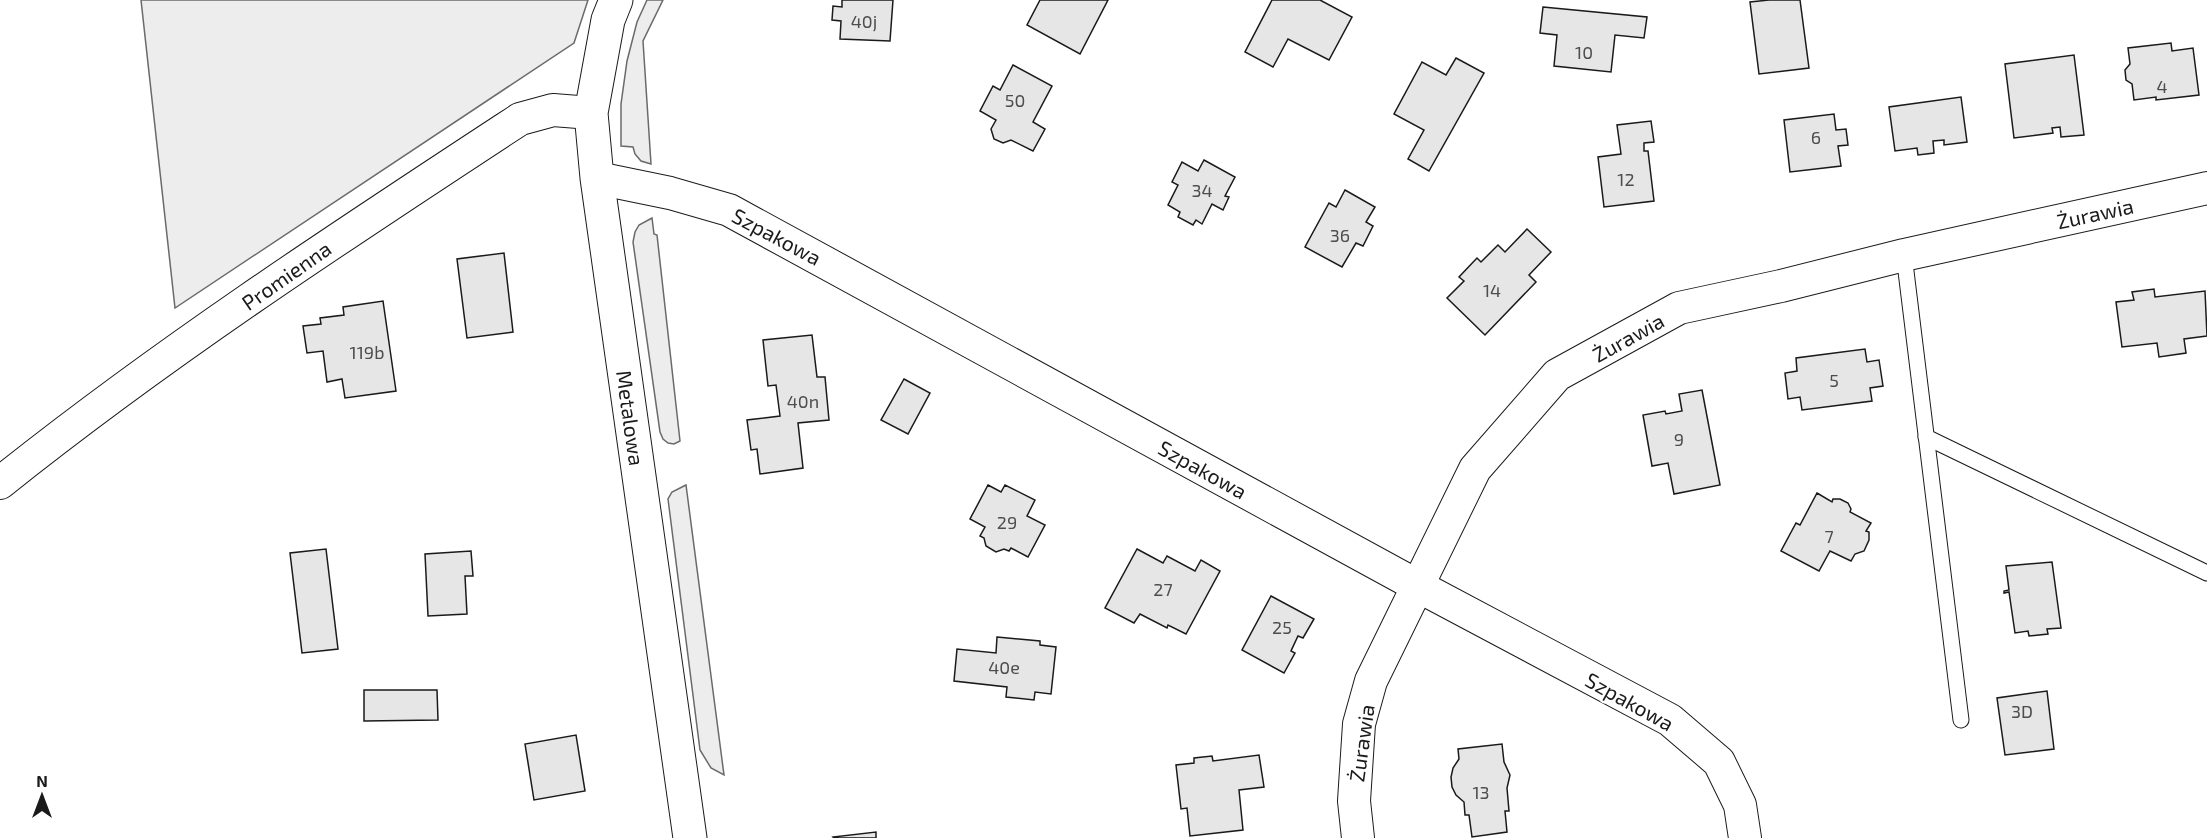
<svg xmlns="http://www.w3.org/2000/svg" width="2207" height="838" viewBox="0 0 2207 838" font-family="'Exo 2',sans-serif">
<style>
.built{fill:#ededed;stroke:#6a6a6a;stroke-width:1.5}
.building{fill:#e6e6e6;stroke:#1a1a1a;stroke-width:1.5}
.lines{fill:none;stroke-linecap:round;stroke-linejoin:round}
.service-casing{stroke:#1a1a1a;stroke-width:17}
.minor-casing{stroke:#1a1a1a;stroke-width:34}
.tertiary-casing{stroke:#1a1a1a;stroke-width:35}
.service{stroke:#fff;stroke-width:15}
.minor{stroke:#fff;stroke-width:32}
.tertiary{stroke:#fff;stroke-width:33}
.labels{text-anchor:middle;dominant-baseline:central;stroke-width:4.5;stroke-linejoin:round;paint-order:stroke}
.number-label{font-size:18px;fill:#4d4d4d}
.street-label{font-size:21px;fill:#1a1a1a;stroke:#fff}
</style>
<rect width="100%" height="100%" fill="#fff"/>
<g class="built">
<path d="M141 0H588L574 43 175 308Z"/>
<path d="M647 0H663L643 41 651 164 641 161 635 154 633 147 621 146V104L627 61 637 22Z"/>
<path d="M652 218 654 234 657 235 680 441 674 444 668 443 663 439 660 432 633 242 635 232 639 225Z"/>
<path d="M686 485 724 775 711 768 700 750 668 499 672 492Z"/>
</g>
<g class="building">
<path d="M842 0H893L890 41 840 39 841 21 832 20 833 6 842 7Z"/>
<path d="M1040 0H1108L1080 54 1027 25Z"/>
<path d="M1272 0H1320L1352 17 1329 60 1288 39 1273 67 1245 52Z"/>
<path d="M1769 0H1800L1809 68 1759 74 1750 2Z"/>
<path d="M1543 7 1647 17 1644 38 1615 35 1611 72 1554 66 1557 35 1540 33Z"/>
<path d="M2171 43 2172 51 2193 48 2199 95 2156 100V97L2134 100 2132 84 2126 80 2125 70 2130 64 2128 48Z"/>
<path d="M2074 55 2084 135 2061 137 2060 127 2052 128 2053 133 2014 138 2005 64Z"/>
<path d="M1456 58 1484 73 1429 171 1408 159 1424 130 1394 114 1422 62 1446 75Z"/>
<path d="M1013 65 1052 86 1033 122 1045 129 1033 151 1011 140 1003 143 994 139 991 129 996 120 980 111 993 86 1000 90Z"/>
<path d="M1961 97 1967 142 1944 145V140L1933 141 1934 153 1918 155 1917 148 1895 151 1889 107Z"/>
<path d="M1834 114 1836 130 1846 129 1848 145 1838 146 1841 166 1790 172 1784 120Z"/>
<path d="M1651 121 1654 142 1644 143V151H1648L1654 201 1604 207 1598 157 1621 154 1617 125Z"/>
<path d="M1204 160 1235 177 1225 196 1229 197 1223 210 1212 204 1202 224 1196 220 1193 225 1178 217 1180 212 1168 205 1178 185 1172 182 1182 162 1198 171Z"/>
<path d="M1345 190 1375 207 1366 222 1373 226 1363 246 1356 243 1342 267 1305 247 1329 203 1336 207Z"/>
<path d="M1527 229 1551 252 1529 275 1536 282 1485 335 1447 298 1464 281 1459 277 1477 258 1481 262 1498 245 1505 252Z"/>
<path d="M504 253 513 332 467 338 457 259Z"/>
<path d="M2154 289 2155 297 2205 291 2207 336 2184 339 2186 353 2159 357 2157 343 2122 347 2116 302 2134 300 2132 292Z"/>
<path d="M383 301 396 391 345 398 342 379 327 382 323 351 307 353 303 326 321 324 320 318 344 315 343 307Z"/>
<path d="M812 335 817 377H825L829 420 798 423 803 468 760 474 757 449 751 450 747 420 780 416 776 385 768 386 763 340Z"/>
<path d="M1865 349 1867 362 1879 360 1883 386 1870 388 1872 401 1802 410 1800 397 1788 399 1785 373 1797 371 1796 358Z"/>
<path d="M904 379 930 393 908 434 881 420Z"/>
<path d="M1702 390 1720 485 1674 494 1668 463 1652 466 1643 415 1665 411 1666 414 1682 411 1679 394Z"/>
<path d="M988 485 1001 492 1005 485 1035 500 1027 516 1045 525 1028 557 1011 548 1009 551 1004 549 996 552 986 546 984 538 980 536 985 527 970 519Z"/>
<path d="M1817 493 1832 502 1833 499H1840L1848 503 1851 509 1850 512 1871 523 1866 531 1869 532V540L1864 551 1855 554 1851 561 1830 551 1819 571 1781 551 1796 523 1800 525Z"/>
<path d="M326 549 338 649 302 653 290 553Z"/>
<path d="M1137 549 1163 563 1167 556 1195 571 1201 560 1220 571 1186 634 1168 625 1167 628 1140 614 1134 623 1105 608Z"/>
<path d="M471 551 473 576H465L467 614 428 616 425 554Z"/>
<path d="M2052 562 2061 628 2047 629 2048 634 2029 636 2028 631 2015 633 2009 592 2004 593V591L2009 590 2006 566Z"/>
<path d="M1271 596 1314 619 1303 638 1298 636 1291 651 1295 653 1284 673 1242 650Z"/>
<path d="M997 637 1040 641V645L1056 647 1051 694 1035 692 1034 700 1006 697 1007 687 954 681 957 649 996 653Z"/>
<path d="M364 690H437L438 720 364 721Z"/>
<path d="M2047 691 2054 749 2005 755 1997 698Z"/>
<path d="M576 735 585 791 534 800 525 744Z"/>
<path d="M1502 744 1504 762 1510 775 1507 788 1509 811H1505L1507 832 1472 837 1469 815H1465L1464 802 1456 795 1452 787 1451 777 1453 768 1459 759 1458 749Z"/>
<path d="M1259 755 1264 787 1239 790 1243 830 1190 836 1187 808 1181 809 1176 765 1194 763V758L1212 756 1213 761Z"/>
<path d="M876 832V838H834L833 837Z"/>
</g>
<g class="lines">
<defs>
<g id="service">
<path d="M1904 255 1961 720"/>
<path d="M1926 437 2207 573"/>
</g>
<g id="minor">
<path d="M597 178 670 193 729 210 1416 585 1670 720 1719 762 1740 805 1745 838"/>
<path d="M0 483C165 351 343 235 520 119L553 110 591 113"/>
<path d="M1358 838 1354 801 1359 724 1371 681 1475 469 1557 375 1679 308 1781 286 1904 255 2207 188"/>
</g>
<path id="tertiary" d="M616 0 608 20 591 113 597 178 690 838"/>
</defs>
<use href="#service" class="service-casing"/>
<use href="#minor" class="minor-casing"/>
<use href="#tertiary" class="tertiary-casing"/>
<use href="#service" class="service"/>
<use href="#minor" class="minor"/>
<use href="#tertiary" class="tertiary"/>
</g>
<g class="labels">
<g class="number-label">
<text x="864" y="21">40j</text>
<text x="1584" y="52">10</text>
<text x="2162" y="86">4</text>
<text x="1015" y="100">50</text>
<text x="1816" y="137">6</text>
<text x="1626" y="179">12</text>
<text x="1202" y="190">34</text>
<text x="1340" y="235">36</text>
<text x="1492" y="290">14</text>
<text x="367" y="352">119b</text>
<text x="1834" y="380">5</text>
<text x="803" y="401">40n</text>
<text x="1679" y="439">9</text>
<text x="1007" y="522">29</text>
<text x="1829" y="536">7</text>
<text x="1163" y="589">27</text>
<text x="1282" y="627">25</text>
<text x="1004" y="667">40e</text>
<text x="2022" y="711">3D</text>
<text x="1481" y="792">13</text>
</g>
<g class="street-label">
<text transform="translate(2095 213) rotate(-12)">Żurawia</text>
<text transform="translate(777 236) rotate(28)">Szpakowa</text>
<text transform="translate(286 275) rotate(-35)">Promienna</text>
<text transform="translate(1628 337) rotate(-29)">Żurawia</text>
<text transform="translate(631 418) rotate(82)">Metalowa</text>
<text transform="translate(1203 469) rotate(29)">Szpakowa</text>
<text transform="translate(1630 701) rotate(29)">Szpakowa</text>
<text transform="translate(1361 743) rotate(-82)">Żurawia</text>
</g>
</g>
<g transform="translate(42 796)" stroke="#ffffff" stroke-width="4.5" paint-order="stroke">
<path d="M0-4.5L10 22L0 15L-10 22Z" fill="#1a1a1a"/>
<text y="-9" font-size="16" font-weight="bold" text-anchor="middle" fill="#1a1a1a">N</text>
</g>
</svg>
